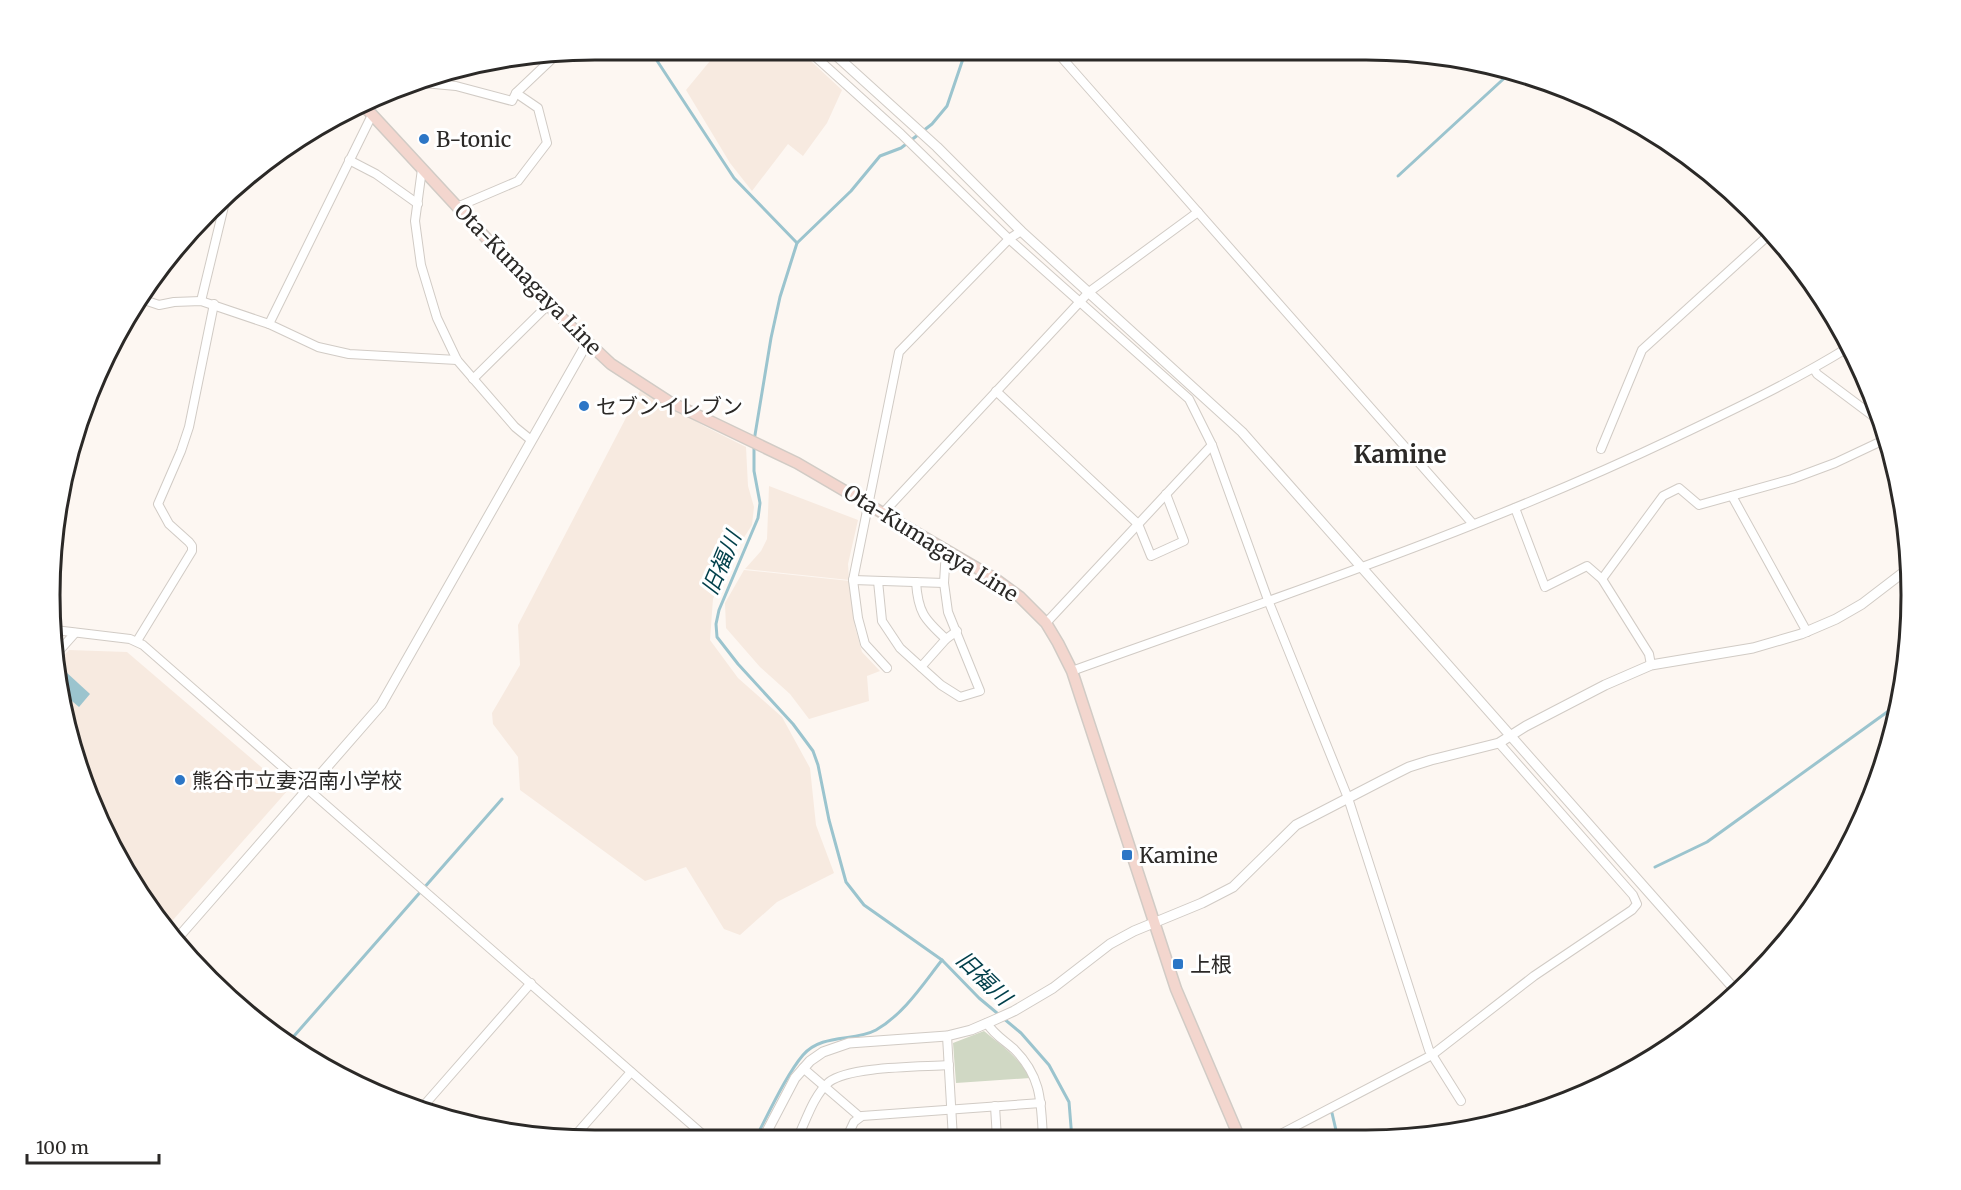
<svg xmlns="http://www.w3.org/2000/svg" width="1961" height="1190" viewBox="0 0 1961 1190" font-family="Merriweather,'Noto Sans JP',serif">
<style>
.built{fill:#f7eae0}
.green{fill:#d0d8c4}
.water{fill:#9bc4ce}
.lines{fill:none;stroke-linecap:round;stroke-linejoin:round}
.stream{stroke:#9bc4ce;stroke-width:3}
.minor-casing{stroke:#d1cbc5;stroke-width:10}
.tertiary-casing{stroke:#d1cbc5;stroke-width:11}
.secondary-casing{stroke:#d1cbc5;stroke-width:13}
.minor{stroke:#fff;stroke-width:8}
.tertiary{stroke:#fff;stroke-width:9}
.secondary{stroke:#f3d6ce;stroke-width:10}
.poi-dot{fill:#2c76c6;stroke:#fff;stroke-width:2}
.labels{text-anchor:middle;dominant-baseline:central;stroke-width:6;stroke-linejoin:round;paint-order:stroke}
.poi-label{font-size:21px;fill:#2b2927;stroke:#fff;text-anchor:start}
.street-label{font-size:21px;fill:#2b2927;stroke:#fff}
.water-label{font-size:22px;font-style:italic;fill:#003f4a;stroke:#fff}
.quarter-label{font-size:24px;font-weight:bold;fill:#2b2927;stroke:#fff}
.rim{fill:none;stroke:#2b2927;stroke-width:3}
</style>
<rect width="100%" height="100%" fill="#fdf7f2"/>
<g class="built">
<path d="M719 50H799L842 90 827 123 803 156 788 144 752 191 730 163 686 90Z"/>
<path d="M641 389 704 426 746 447 748 486 754 507 752 525 732 556 713 599 710 640 738 678 782 717 810 768 816 825 834 873 777 902 740 935 724 929 686 867 645 881 520 790 518 757 493 724 492 713 520 665 518 625Z"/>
<path d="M769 486 858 520 848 564 849 580 745 569 761 551 767 539Z"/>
<path d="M744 570 850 581 855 627 862 652 880 671 867 676 869 701 809 719 790 694 760 667 726 628 725 603Z"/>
<path d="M69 650 127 652 288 790 165 929 79 771 60 660Z"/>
</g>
<path class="green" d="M984 1031C1002 1046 1019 1057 1030 1078L956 1083 953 1043Z"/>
<path class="water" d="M66 672 90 694 79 707 66 696 63 676Z"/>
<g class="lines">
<g class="stream">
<path d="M650 50 734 178 797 243"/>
<path d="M1398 176 1511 72"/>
<path d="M754 441 771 338 780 297 797 243 851 191 880 156 901 148 932 124 947 106 966 50"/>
<path d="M754 447V471L760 503 758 518 719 610 716 624 717 637 738 664 793 724 813 751 818 765 829 820 846 882 864 905 942 960 979 998 1021 1033 1049 1065 1069 1102 1072 1139"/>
<path d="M1655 867 1707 842 1901 702"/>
<path d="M287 1044 502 799"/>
<path d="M1332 1113 1338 1139"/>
<path d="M755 1139C768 1115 786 1075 803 1055 822 1033 854 1042 876 1030 904 1014 923 984 942 960"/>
</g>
<defs>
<g id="minor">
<path d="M808 50 901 134 1009 239 1189 399 1212 445 1268 600 1348 798 1429 1050 1461 1101"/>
<path d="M1055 50 1473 524"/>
<path d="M413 82 456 86 512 101 516 93 555 56"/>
<path d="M349 160 376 174 418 204"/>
<path d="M422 169 415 221 421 265 437 318 457 360 515 427 531 440"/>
<path d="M457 207 518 181 547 143 538 108 516 93"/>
<path d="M140 295 147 301 159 305 174 302 201 301 269 324 318 347 349 354 457 360"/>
<path d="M201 301 225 202"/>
<path d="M269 324 372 115"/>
<path d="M1814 369 1817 374 1873 416 1882 427"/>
<path d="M473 379 548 305"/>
<path d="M996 391 1138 524 1151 556 1184 541 1166 494"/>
<path d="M1601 449 1642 350 1771 233"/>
<path d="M1732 496 1807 632"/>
<path d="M1515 508 1545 587 1587 566 1602 579 1649 654 1651 665"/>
<path d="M884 512 1089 292 1198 212"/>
<path d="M1602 579 1663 496 1679 488 1699 505 1792 479 1835 463 1886 439"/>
<path d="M853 580 944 583"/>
<path d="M878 581 882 621 900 648 921 667 946 639 957 631"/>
<path d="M916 582C918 612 924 619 946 639"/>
<path d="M1046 623 1212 445"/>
<path d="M55 630 130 639 143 645 708 1139"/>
<path d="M137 641 192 551V546L189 542 169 524 158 504 181 451 189 427 214 304"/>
<path d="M59 651 75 633"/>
<path d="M921 667 941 685 960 697 980 691 948 612 944 583 946 549"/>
<path d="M887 668 865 644 858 618 853 580 899 352 1009 239 1021 231"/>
<path d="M1072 671C1275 598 1481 530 1676 437 1735 409 1794 381 1849 347"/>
<path d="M987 1023C993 1034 1005 1041 1014 1049 1042 1077 1041 1102 1043 1139"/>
<path d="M947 1036 953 1139"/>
<path d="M803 1068 860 1117"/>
<path d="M995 1106 997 1139"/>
<path d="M419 1111 531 983"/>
<path d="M572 1139 631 1072"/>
<path d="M797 1139C806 1121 813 1096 829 1082 849 1066 921 1067 949 1065"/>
<path d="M846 1139 854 1122 862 1116 1041 1103"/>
<path d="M1271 1139 1432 1055 1534 976 1632 910 1637 904 1633 895 1499 743"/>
</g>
<g id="tertiary">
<path d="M830 50 937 147 1021 231 1242 432 1737 992"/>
<path d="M176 940 381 705 587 343"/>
<path d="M763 1139 795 1078 810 1061 823 1052 849 1043 947 1036 971 1030 992 1021 1014 1011 1053 988 1110 944 1134 931 1202 903 1233 887 1296 825 1383 780 1409 767 1431 760 1499 743 1526 726 1605 685 1651 665 1753 648 1801 634 1836 619 1862 604 1909 568"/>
</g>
<path id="secondary" d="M365 107 549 306 611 364 668 401 797 463 994 578 1020 597 1046 623 1058 643 1072 671 1176 989 1240 1139"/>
</defs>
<use href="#minor" class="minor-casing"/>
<use href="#tertiary" class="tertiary-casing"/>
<use href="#secondary" class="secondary-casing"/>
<use href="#minor" class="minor"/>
<use href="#tertiary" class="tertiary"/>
<use href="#secondary" class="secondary"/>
</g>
<g class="poi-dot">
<circle cx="424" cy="139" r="6"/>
<circle cx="584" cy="406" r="6"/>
<circle cx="180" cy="780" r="6"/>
<rect x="1121" y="849" width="12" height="12" rx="3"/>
<rect x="1172" y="958" width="12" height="12" rx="3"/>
</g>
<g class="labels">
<g class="poi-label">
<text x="436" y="139">B-tonic</text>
<text x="596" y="406">セブンイレブン</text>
<text x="192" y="780">熊谷市立妻沼南小学校</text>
<text x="1139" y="855">Kamine</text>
<text x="1190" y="964">上根</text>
</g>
<g class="street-label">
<text transform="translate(528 279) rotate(46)">Ota-Kumagaya Line</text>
<text transform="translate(931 543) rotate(32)">Ota-Kumagaya Line</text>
</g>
<g class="water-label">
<text transform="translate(721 563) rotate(-67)">旧福川</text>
<text transform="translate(984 978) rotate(44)">旧福川</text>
</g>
<g class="quarter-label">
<text x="1400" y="454">Kamine</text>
</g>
</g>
<path d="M0 0H1961V1190H0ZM595 60H1366A535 535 0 0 1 1901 595V595A535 535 0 0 1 1366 1130H595A535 535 0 0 1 60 595V595A535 535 0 0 1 595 60Z" fill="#fff" fill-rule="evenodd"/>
<path class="rim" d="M595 60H1366A535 535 0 0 1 1901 595V595A535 535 0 0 1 1366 1130H595A535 535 0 0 1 60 595V595A535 535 0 0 1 595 60Z"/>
<path d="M27 1154v9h132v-9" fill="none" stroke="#2b2927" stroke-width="3"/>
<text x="36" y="1154" font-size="18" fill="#2b2927" stroke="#ffffff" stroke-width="4.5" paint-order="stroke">100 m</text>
</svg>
